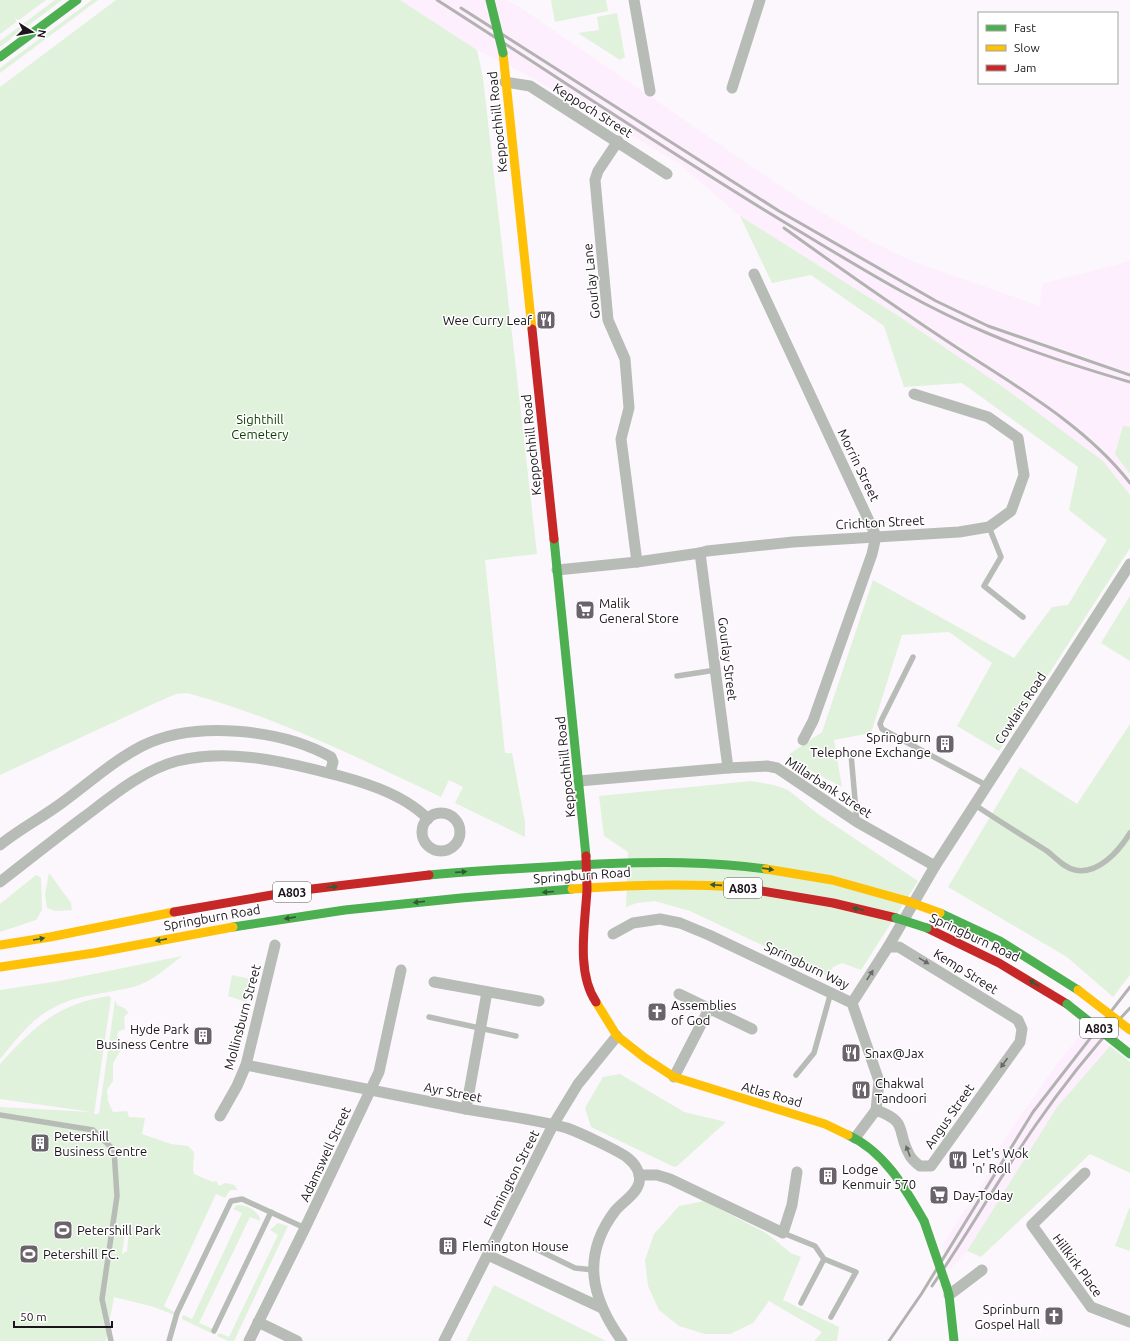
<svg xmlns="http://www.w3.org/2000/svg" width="1130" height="1341" viewBox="0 0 1130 1341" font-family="Ubuntu,sans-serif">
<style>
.built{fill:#fdeffd}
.green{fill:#e0f2db;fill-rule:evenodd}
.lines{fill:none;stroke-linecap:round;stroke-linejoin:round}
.lane{stroke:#b8bcb6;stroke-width:5.5}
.street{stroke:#b8bcb6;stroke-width:11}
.fast{stroke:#4caf50;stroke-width:9}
.slow{stroke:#ffc107;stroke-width:9}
.jam{stroke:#c62828;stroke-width:9}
.rail{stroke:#b2b3b1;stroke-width:3}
.fast-bridge{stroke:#4caf50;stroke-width:9}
.slow-bridge{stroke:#ffc107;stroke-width:9}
.oneway{fill:#325a33}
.oneway2{fill:#6a6869}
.labels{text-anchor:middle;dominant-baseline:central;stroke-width:3;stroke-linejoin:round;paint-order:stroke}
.shield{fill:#fff;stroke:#605b60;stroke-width:1}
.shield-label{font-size:12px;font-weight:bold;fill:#1c151c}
.street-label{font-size:13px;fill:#1c151c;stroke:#fff}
.poi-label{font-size:13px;fill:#1c151c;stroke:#fff;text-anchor:start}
.park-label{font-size:13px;fill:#0d3c00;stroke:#fff}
</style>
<rect width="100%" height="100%" fill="#fcf7fc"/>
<g class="built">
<path d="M400 0H506L518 6 798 198 868 240 914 262 1040 306 1042 284 1130 261V495L1103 461 1003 387 897 315 740 216 677 162 527 75 477 50Z"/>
<path d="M1087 1027 1110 1046 1057 1107 967 1251 949 1270 942 1245 999 1158V1147L1056 1065Z"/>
</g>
<g class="green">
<path d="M0 0H46L0 34Z"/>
<path d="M55 0H62L0 47V41Z"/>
<path d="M92 0H98L0 73V68Z"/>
<path d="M116 0H400L477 50 483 78 537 554 485 560 505 753H512L525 822V837L455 803 463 787 449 780 441 797C360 759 277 717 187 693L176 694 153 704 0 775V87Z"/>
<path d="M551 0H606L608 11 555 22Z"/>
<path d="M617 13 625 57 620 60 578 33 599 30 597 17Z"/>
<path d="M740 216 897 315 1003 387 1103 461 1130 495V548L999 751 957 726 992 663 949 632 902 635 871 733 834 740 842 787 787 758 791 753 822 732 873 580 1014 658 1052 607 1068 605 1107 540 1069 510 1078 467 962 383 904 387 884 326 811 275 772 283Z"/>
<path d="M1123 426 1130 427V474L1115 454Z"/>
<path d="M1130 596V661L1101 643Z"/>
<path d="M1130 724V975L1113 997 1067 957 948 887 1020 767 1077 804Z"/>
<path d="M751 781 774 785 788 790 818 814 918 881 861 970 842 963 833 967 827 976 690 911 655 901 637 903 626 907 628 852 604 836 599 796Z"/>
<path d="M49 873 71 903 72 910 55 911 47 908 45 894Z"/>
<path d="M36 875 41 878 42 910 36 920 0 932V904Z"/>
<path d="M182 956C166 968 152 982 133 987 106 994 78 994 53 1008 31 1019 16 1040 0 1059V990L59 981Z"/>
<path d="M232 975 251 979 246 1002 228 996Z"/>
<path d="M109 996 111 998 94 1114H99L115 1000 117 1005 126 1009 128 1013 124 1017 125 1029 119 1031 117 1035 118 1039 122 1044 121 1050 113 1063V1081L107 1090 108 1101 113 1112 127 1111 129 1117 145 1118 142 1134 171 1144 188 1146 194 1152 193 1168 194 1174 213 1182 216 1181 219 1186 225 1183 234 1185 238 1190H230L225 1198 216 1194 164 1306 174 1312V1315L154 1307 114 1297 106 1341H0V1107L92 1112 0 1099V1064C34 1027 57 1004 109 996ZM126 1226 129 1230 127 1251 122 1254Z"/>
<path d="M1110 1046 1130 1062V1173L1090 1154 981 1257 967 1251 1057 1107Z"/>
<path d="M620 1074 684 1112 726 1122 676 1167 672 1166 591 1127 585 1108 603 1077Z"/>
<path d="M704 1201 766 1233 791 1253 801 1257 783 1300 839 1327 837 1341H814L822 1332 769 1301 753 1323 730 1334H705L679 1326 659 1310 648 1286 645 1260 654 1234 679 1206Z"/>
<path d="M237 1205C246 1204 261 1212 260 1221L250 1217 199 1323 213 1329 211 1333 182 1319 183 1315 192 1319 242 1213 233 1209Z"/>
<path d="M1130 1206V1251L1115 1246Z"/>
<path d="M278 1223 288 1226 234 1341H228L217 1336 219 1333 229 1337 278 1235 270 1230Z"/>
<path d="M494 1285 606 1341H466Z"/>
</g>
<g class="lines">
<g class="lane">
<path d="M989 527 1001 557 984 586 1023 617"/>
<path d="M913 657 882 719 880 724 882 729 986 785"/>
<path d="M677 676 716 670"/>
<path d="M851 754 857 822"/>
<path d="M975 805C999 821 1023 836 1047 851 1055 857 1064 868 1075 870 1098 875 1119 851 1130 833"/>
<path d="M429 1017 516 1036"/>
<path d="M796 1075 814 1053 831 992"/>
<path d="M0 1115 93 1130 114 1150 117 1196 102 1299 111 1341"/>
<path d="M783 1233 815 1246 824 1259 856 1272 831 1317"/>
<path d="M536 1249 575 1268 594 1270"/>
<path d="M801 1303 824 1259"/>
<path d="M214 1331 271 1212"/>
<path d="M169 1341 177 1313 231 1201 242 1199 305 1228"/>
</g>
<g class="street">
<path d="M634 0 650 91"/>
<path d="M505 82 530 86 667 174"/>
<path d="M732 88 760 0"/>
<path d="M618 141 598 171 595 180 608 320 625 359 629 408 621 439 637 562"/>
<path d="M754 274 876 536 872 554 813 721 803 740"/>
<path d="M700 553 728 768"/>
<path d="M557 570 637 562 700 553 707 551 793 542 959 532 989 527 1011 511 1024 475 1018 438 988 417 914 394"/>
<path d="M579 781 728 768 767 766 777 768 857 822 935 866"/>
<circle cx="441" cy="832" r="19"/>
<path d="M0 845C20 829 43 817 63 802 89 783 113 761 142 746 194 720 281 729 331 757L333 762 330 773"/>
<path d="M0 882C28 860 56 838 84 817 112 796 143 770 177 761 226 749 277 760 324 772 358 780 403 793 428 819"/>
<path d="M613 934 633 923 660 919 680 923 709 935 852 1003 879 1081 876 1110 855 1138"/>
<path d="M434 982 539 1001"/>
<path d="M679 994 752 1029"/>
<path d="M852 1003 888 947 935 866 1130 564"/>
<path d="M246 1065C319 1079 392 1094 466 1109 498 1115 536 1119 567 1128 578 1132 622 1152 629 1159 636 1165 641 1174 639 1183 636 1195 622 1202 615 1211 581 1256 591 1298 622 1341"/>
<path d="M674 1077 709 1009"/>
<path d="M466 1109 487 992"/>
<path d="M876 1110C909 1122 896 1130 909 1154 911 1159 916 1163 920 1166H931L1020 1042 1022 1029 1018 1020 899 947H888"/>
<path d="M220 1116 237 1086 246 1065 275 945"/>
<path d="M1085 1173 1032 1225 1091 1307 1130 1322"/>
<path d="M639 1175H657L670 1179 783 1233 792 1205 797 1172"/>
<path d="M488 1255 602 1308"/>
<path d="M949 1295 982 1270"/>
<path d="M258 1322 297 1341"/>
<path d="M249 1341 305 1228 379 1072 401 970"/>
<path d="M444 1341 553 1125 578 1084 617 1036"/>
</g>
<g class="fast">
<path d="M0 57 77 0"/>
<path d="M554 539 586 856"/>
<path d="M429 875C485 870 542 867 599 864 655 862 710 861 766 869"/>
<path d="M940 913 1000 941 1078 990"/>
<path d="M233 927 345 910 461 898 572 889"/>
<path d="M848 1135C885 1152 905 1188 924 1221"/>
<path d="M946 1285 949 1295 954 1341"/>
</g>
<g class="slow">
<path d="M503 53 532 329"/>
<path d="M766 869 832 880 907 901"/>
<path d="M572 889C627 885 682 883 738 887"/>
<path d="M0 945 50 937 174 912"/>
<path d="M0 967 94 953 233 927"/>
<path d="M596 1002 617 1036 645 1058 674 1077 825 1124 848 1135"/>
</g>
<g class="jam">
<path d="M532 329 554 539"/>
<path d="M586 856C586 867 587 879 587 890 585 925 576 972 596 1002"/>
<path d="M738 887 833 903 896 918"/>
<path d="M174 912 295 891 429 875"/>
<path d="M927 928 999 963 1067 1004"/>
</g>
<g class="rail">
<path d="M437 0C556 76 673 155 794 228 856 265 919 305 987 333 1033 353 1082 368 1130 382"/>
<path d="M461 8 779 211 936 301 988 326 1130 375"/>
<path d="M784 228C841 269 898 309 956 347 1017 387 1085 425 1130 483"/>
<path d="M932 1286C968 1234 999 1178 1035 1126 1064 1084 1095 1045 1130 1008"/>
<path d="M889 1341 922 1293 1033 1112 1130 987"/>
</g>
<g class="fast-bridge">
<path d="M490 0 503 53"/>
<path d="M896 918 927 928"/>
<path d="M1067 1004 1130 1054"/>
<path d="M924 1221 946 1285"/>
</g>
<g class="slow-bridge">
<path d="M907 901 940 913"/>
<path d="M1078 990 1130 1030"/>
</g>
</g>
<defs><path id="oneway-solid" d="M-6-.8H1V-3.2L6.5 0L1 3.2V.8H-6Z"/></defs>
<g class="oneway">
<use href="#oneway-solid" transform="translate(768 869) rotate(8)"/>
<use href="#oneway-solid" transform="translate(461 872) rotate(-4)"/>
<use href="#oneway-solid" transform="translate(716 885) rotate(-176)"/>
<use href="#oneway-solid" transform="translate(332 887) rotate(-7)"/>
<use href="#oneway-solid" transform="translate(548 892) rotate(175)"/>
<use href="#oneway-solid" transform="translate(419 902) rotate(174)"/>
<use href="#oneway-solid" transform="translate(858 909) rotate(-168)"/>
<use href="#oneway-solid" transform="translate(290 918) rotate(171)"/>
<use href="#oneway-solid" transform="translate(39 939) rotate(-10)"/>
<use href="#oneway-solid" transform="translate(161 940) rotate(169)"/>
<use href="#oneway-solid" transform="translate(1034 983) rotate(-147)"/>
</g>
<g class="oneway2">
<use href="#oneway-solid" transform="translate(924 961) rotate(31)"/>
<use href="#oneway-solid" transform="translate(870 975) rotate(-57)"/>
<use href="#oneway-solid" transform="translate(1004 1063) rotate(126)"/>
<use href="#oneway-solid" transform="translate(908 1151) rotate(-111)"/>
</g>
<defs>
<symbol id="restaurant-square" viewBox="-11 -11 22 22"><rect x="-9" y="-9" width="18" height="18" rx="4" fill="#6a646a" stroke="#fff"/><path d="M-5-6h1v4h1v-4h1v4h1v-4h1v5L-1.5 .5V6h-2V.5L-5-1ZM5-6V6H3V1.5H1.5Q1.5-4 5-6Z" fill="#fff"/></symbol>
<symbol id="supermarket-square" viewBox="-11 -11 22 22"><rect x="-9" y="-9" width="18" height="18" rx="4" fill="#6a646a" stroke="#fff"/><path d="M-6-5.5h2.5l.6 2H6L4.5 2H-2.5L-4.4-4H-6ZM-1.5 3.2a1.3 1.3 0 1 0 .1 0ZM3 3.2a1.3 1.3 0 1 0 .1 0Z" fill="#fff"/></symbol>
<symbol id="building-square" viewBox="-11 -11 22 22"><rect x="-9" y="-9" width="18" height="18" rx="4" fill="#6a646a" stroke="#fff"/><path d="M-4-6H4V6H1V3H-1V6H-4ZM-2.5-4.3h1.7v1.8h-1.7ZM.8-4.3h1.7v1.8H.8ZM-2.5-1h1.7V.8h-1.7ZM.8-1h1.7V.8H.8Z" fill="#fff"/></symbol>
<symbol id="church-square" viewBox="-11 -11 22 22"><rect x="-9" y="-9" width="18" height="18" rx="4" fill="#6a646a" stroke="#fff"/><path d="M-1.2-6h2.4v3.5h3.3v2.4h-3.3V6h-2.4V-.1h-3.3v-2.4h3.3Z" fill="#fff"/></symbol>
<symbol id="stadium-square" viewBox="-11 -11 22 22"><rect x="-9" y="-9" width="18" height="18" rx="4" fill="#6a646a" stroke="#fff"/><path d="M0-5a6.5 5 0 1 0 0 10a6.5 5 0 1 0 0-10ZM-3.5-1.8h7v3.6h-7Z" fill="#fff"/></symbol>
</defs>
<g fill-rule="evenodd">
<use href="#restaurant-square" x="535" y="309" width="22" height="22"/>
<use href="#supermarket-square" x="574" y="599" width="22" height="22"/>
<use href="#building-square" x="934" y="733" width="22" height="22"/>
<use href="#church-square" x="646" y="1001" width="22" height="22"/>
<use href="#building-square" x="192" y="1025" width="22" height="22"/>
<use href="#restaurant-square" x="840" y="1042" width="22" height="22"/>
<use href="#restaurant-square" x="850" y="1079" width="22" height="22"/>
<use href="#building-square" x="29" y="1132" width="22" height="22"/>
<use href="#restaurant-square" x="947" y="1149" width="22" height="22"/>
<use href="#building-square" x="817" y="1165" width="22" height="22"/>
<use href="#supermarket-square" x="928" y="1184" width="22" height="22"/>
<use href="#stadium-square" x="52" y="1219" width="22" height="22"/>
<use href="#building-square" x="437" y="1235" width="22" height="22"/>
<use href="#stadium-square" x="18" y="1243" width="22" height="22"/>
<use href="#church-square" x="1043" y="1305" width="22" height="22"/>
</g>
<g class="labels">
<g class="shield">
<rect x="724" y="878" width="38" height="20" rx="3"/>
<rect x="273" y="882" width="38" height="20" rx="3"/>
<rect x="1080" y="1018" width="38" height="20" rx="3"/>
</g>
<g class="shield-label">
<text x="743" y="888">A803</text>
<text x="292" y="892">A803</text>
<text x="1099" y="1028">A803</text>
</g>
<g class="street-label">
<text transform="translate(593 110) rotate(32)">Keppoch Street</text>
<text transform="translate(497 122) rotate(-96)">Keppochhill Road</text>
<text transform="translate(591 281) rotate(-96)">Gourlay Lane</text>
<text transform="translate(531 445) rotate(-96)">Keppochhill Road</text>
<text transform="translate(859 465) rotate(64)">Morrin Street</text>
<text transform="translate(880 522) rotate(-3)">Crichton Street</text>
<text transform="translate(728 659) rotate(83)">Gourlay Street</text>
<text transform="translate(1020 708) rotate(-57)">Cowlairs Road</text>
<text transform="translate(565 767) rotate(-96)">Keppochhill Road</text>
<text transform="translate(829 787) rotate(33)">Millarbank Street</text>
<text transform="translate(582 875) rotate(-4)">Springburn Road</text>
<text transform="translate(212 917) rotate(-10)">Springburn Road</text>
<text transform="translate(975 937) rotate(25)">Springburn Road</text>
<text transform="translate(807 965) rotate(26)">Springburn Way</text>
<text transform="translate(966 971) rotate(32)">Kemp Street</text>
<text transform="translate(242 1017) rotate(-75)">Mollinsburn Street</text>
<text transform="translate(453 1092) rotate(11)">Ayr Street</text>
<text transform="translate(772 1094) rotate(16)">Atlas Road</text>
<text transform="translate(949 1116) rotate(-55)">Angus Street</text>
<text transform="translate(325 1154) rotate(-65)">Adamswell Street</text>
<text transform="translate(511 1178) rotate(-63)">Flemington Street</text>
<text transform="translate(1078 1265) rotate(54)">Hillkirk Place</text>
</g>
<g class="poi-label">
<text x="532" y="320" text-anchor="end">Wee Curry Leaf</text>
<text x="599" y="603">Malik<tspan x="599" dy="15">General Store</tspan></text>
<text x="931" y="737" text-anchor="end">Springburn<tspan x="931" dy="15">Telephone Exchange</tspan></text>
<text x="671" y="1005">Assemblies<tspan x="671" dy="15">of God</tspan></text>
<text x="189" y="1029" text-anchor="end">Hyde Park<tspan x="189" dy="15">Business Centre</tspan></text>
<text x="865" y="1053">Snax@Jax</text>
<text x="875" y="1083">Chakwal<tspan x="875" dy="15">Tandoori</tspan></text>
<text x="54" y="1136">Petershill<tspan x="54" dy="15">Business Centre</tspan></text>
<text x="972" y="1153">Let's Wok<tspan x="972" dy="15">'n' Roll</tspan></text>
<text x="842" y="1169">Lodge<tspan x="842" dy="15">Kenmuir 570</tspan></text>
<text x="953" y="1195">Day-Today</text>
<text x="77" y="1230">Petershill Park</text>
<text x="462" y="1246">Flemington House</text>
<text x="43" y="1254">Petershill FC.</text>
<text x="1040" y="1309" text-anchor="end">Sprinburn<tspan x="1040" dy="15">Gospel Hall</tspan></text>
</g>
<g class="park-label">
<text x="260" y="419">Sighthill<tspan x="260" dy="15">Cemetery</tspan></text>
</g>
</g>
<rect x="978" y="12" width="140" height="72" fill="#ffffff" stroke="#a4a1a4"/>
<rect x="986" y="25" width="20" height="6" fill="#4caf50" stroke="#a4a1a4"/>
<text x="1014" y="32" font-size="12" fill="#1c151c">Fast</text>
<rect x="986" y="45" width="20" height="6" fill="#ffc107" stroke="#a4a1a4"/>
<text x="1014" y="52" font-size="12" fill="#1c151c">Slow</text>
<rect x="986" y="65" width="20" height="6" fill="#c62828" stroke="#a4a1a4"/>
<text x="1014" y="72" font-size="12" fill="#1c151c">Jam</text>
<g transform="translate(32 32) rotate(101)" stroke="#ffffff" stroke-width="3" paint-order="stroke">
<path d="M0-3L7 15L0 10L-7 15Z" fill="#1c151c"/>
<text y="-6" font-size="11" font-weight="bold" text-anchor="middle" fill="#1c151c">N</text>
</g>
<path d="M14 1321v6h98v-6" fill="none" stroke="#1c151c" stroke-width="2"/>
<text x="20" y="1321" font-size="12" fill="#1c151c" stroke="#ffffff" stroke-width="3" paint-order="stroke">50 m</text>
</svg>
